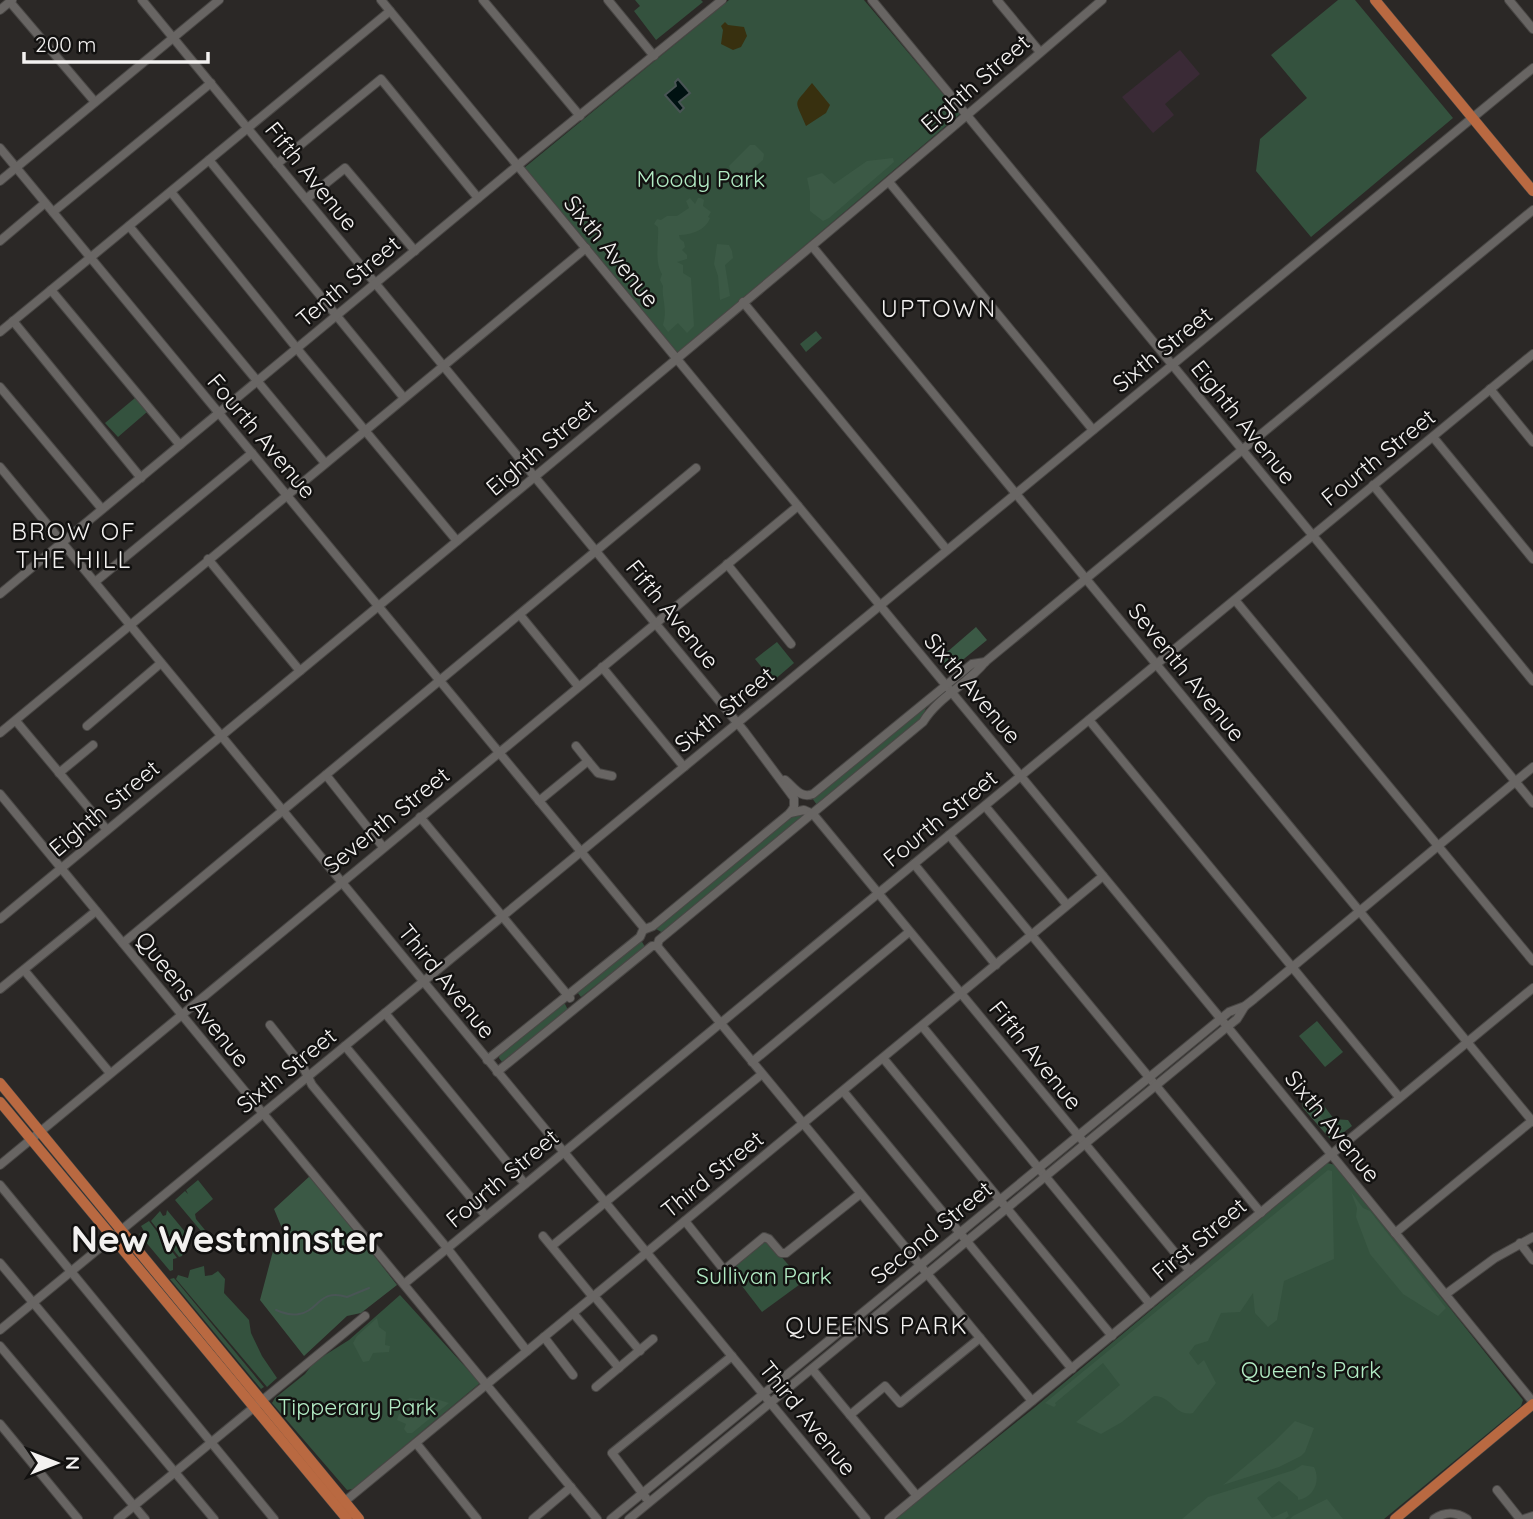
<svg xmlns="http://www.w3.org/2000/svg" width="1533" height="1519" viewBox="0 0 1533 1519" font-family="Quicksand,sans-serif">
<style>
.industrial{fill:#3a2a36}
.green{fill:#34523e}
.forest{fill:#3b5945}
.sand{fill:#38300f}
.water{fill:#001212;stroke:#495555;stroke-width:2}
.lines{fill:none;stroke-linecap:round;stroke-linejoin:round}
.stream{stroke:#495555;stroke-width:2}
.minor-casing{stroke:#494745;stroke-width:10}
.major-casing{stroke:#494745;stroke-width:11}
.minor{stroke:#686563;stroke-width:8}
.major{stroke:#b96941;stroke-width:10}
.labels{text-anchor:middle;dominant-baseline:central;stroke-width:5;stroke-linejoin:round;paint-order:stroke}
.street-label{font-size:23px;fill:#f3f1f0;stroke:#121110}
.park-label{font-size:23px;fill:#b2ebc4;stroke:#121110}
.neighbourhood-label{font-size:24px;letter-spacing:2px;fill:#f3f1f0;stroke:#121110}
.town-label{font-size:37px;font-weight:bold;fill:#f3f1f0;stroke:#121110}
</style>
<rect width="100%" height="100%" fill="#2b2826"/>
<path class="industrial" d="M1180 50 1200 74 1165 104 1174 115 1153 133 1122 97Z"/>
<g class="green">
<path d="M635 0H701L703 2 656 40 634 11 640 6Z"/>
<path d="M729 0H864L960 114 677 354 524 168Z"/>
<path d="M1338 0H1355L1453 118 1311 237 1256 171 1260 139 1307 98 1271 55Z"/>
<path d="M816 331 822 338 806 352 800 344Z"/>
<path d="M135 398 147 412 118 437 105 423Z"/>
<path d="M777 642 794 663 773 681 755 659Z"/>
<path d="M940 695 926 708 921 720 817 805 812 798Z"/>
<path d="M800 812 804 817 663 933 656 929 657 925 791 814Z"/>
<path d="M641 940 645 947 581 997 577 992Z"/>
<path d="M562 1004H565L568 1010 502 1062 499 1058 500 1053Z"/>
<path d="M1317 1021 1343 1052 1325 1067 1299 1036Z"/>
<path d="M1321 1102 1334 1119 1348 1120 1352 1126 1335 1139 1311 1110Z"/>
<path d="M1327 1163 1336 1165 1523 1400 1521 1406 1384 1519H895L1034 1408Z"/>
<path d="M198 1180 213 1199 195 1214 196 1219 209 1235 206 1237 175 1200 185 1191 188 1194 186 1190Z"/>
<path d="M167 1210 186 1233 183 1239 185 1247 182 1256 179 1257 151 1221 160 1211 163 1216 166 1215Z"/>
<path d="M149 1221 177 1258 173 1259V1270L170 1271 139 1234 144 1231 141 1226Z"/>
<path d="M762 1241H768L803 1282 762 1312 732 1273 734 1266Z"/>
<path d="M204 1266 205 1276 212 1275 218 1271 225 1279 224 1293 249 1320 251 1333 262 1356 277 1378 267 1387 176 1279 178 1275 188 1278 190 1270Z"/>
<path d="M174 1278 264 1387 261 1389 170 1279Z"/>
<path d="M400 1295 480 1383 353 1489 347 1490 272 1403 275 1398 305 1374 314 1362 349 1340Z"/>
</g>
<g class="forest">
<path d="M750 145H755L764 154 763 160 744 176 731 173 729 166Z"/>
<path d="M893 158 894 162 829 218 823 221 810 211V192L807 178 822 173 834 184 867 161Z"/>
<path d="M690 198 695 204 698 198H701L704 200 703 206 711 212 708 217 710 218C706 230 691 235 679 235L680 239 684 242 685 247 682 250 687 255V259L677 262 683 265V273L691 278 694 326 687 333 678 323 668 332 663 325C668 308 661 297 663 286L660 280 662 274C654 261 659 242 658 227L654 224 657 219 661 220 667 216H677L689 208 686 201Z"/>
<path d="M717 244 729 245 732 251 733 258 725 265 730 296 720 300 718 276 714 264Z"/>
<path d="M976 627 987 640 959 663 944 667 939 659Z"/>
<path d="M1310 1096H1315L1319 1101 1314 1109 1328 1124 1336 1123 1343 1127C1340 1135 1339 1138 1331 1140L1303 1108 1302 1104Z"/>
<path d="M1328 1170 1332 1171 1334 1259 1284 1281 1277 1320 1268 1327 1255 1313 1253 1293 1240 1312 1221 1313 1208 1341 1195 1345 1189 1353 1198 1365 1204 1360 1216 1383 1193 1413C1175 1417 1172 1396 1154 1396L1122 1422 1101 1434 1076 1422 1120 1385 1103 1363 1055 1403 1056 1405 1054 1407 1045 1403Z"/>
<path d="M311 1175 397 1285 361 1313 347 1316 304 1356 260 1300 273 1251 286 1238 274 1209Z"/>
<path d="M1351 1192 1363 1208 1370 1211 1446 1308 1438 1316 1403 1294 1370 1254 1356 1217 1357 1208Z"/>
<path d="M377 1318 379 1327 386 1332 385 1345 390 1346 389 1352 373 1353 369 1361 363 1362 353 1343 357 1336Z"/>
<path d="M427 1396 449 1403 412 1433H407L404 1429 406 1424 397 1420 399 1414 414 1412 401 1408V1403L410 1398 424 1400Z"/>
<path d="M1295 1421 1314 1428 1305 1452 1301 1456 1279 1467 1223 1485 1274 1442Z"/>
<path d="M1302 1465 1314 1467C1321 1481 1314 1497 1298 1500V1497L1279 1481 1257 1498 1272 1518 1287 1511 1289 1516 1285 1519H1182L1208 1497 1294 1470Z"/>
<path d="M1327 1499 1343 1519H1290L1293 1516Z"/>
</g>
<g class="sand">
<path d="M725 22 728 25 744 27 747 36 741 47 733 50 721 44 723 30 721 26Z"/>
<path d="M812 83 830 105 826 113 806 126C794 97 793 107 812 83Z"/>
</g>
<path class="water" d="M678 79 690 93 679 102 684 108 680 112 665 95 676 86 675 82Z"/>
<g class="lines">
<path class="stream" d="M276 1310C283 1313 291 1316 299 1314 319 1311 319 1288 347 1297L369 1288"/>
<defs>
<g id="minor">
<path d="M142 0 744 731 794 798V807L790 813 653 926 643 930 640 937 487 1060"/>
<path d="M381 0 1221 1019 1533 1402"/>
<path d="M483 0 580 116"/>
<path d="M608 0 654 56"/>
<path d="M872 0 1533 803"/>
<path d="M997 0 1040 52"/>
<path d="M1509 0 1533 29"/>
<path d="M10 2 95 102"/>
<path d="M0 10 12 0"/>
<path d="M0 148 644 928"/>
<path d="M209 160 404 398"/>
<path d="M277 164 381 79 478 198"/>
<path d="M0 181 219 0"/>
<path d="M889 182 1093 430"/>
<path d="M171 192 303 356 457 541"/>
<path d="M306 199 345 168 415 251"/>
<path d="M53 212 211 83"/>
<path d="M129 226 325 463"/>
<path d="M0 241 45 203"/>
<path d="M812 246 1533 1122"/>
<path d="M51 290 180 445"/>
<path d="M743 302 947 550"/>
<path d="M13 321 141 478"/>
<path d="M0 332 390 11"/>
<path d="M0 387 102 509"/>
<path d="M1490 389 1533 442"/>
<path d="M1433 437 1533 559"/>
<path d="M0 467 866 1519"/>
<path d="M1373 485 1533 681"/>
<path d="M208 559 300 671"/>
<path d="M727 564 791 644"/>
<path d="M95 582 252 453"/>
<path d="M0 594 517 166 722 0"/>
<path d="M1235 600 1533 961"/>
<path d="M520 615 578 686"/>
<path d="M602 667 684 767"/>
<path d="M1089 720 1399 1097"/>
<path d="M16 721 107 830"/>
<path d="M87 726 161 663"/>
<path d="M0 733 586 248"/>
<path d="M588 761 598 773 612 776"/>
<path d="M59 773 93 745"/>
<path d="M326 775 383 847"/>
<path d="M785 780C794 787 800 799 813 794L972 664 985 662"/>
<path d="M0 794 597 1519"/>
<path d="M539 801 588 761 576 746"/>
<path d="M985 806 1067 905"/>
<path d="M790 813 804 810 813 814 1190 1271"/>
<path d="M420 817 570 998"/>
<path d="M949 835 1261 1213"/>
<path d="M914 864 996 965"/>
<path d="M0 919C368 614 739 311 1102 0"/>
<path d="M123 943 696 468"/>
<path d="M657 946 1032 1401"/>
<path d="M24 970 110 1073"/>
<path d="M0 989 96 911"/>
<path d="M385 1013 525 1184"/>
<path d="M270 1025 303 1067 312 1085 447 1248 527 1351"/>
<path d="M922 1026 1150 1304"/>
<path d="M345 1046 486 1216"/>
<path d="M883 1058 1112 1336"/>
<path d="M752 1062 909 932"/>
<path d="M497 1072 652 946H657L659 940 923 722C939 696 967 685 985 662L1533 210"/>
<path d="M843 1091 1072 1369"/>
<path d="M0 1165 798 506"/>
<path d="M0 1185 274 1519"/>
<path d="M685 1221 724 1270 764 1237 769 1239 781 1253H786L860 1194"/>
<path d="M1395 1233 1533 1120"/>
<path d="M543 1236 593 1297"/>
<path d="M1520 1243 1533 1260"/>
<path d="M552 1246 762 1074"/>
<path d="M0 1263 214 1519"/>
<path d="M404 1284 1533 354"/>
<path d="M1446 1294 1495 1258 1533 1237"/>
<path d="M594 1296 640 1351"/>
<path d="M573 1313 619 1368"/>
<path d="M0 1330 1533 68"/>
<path d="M544 1337 573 1375"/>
<path d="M0 1346 145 1519"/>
<path d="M812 1369 917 1496"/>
<path d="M596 1387 653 1339"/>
<path d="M850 1415 885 1386 900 1403 980 1338"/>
<path d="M0 1424 78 1519"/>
<path d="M416 1443 477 1519"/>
<path d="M1497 1490 1520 1519"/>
<path d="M646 1498 612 1453 732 1356"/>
<path d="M344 1502 1103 876"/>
<path d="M118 1519 365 1316"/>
<path d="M533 1519 571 1487"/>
<path d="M611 1519 1229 1012 1245 1006 1254 999 1533 767"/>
<path d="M629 1519 1227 1027 1237 1019 1245 1006"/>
<path d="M889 1519 1533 988"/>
<path d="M1434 1519C1446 1511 1456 1512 1467 1519"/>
<path d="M1524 1519 1533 1516"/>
</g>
<g id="major">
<path d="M1375 0 1533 191"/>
<path d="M0 1083 359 1519"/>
<path d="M0 1102 347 1519"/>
<path d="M1395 1519 1533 1404"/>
</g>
</defs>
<use href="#minor" class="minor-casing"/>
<use href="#major" class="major-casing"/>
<use href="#minor" class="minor"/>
<use href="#major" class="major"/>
</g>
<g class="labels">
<g class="street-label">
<text transform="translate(975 83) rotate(-41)">Eighth Street</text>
<text transform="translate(312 176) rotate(51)">Fifth Avenue</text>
<text transform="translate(612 251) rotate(51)">Sixth Avenue</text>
<text transform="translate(348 281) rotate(-40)">Tenth Street</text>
<text transform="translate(1162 349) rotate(-39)">Sixth Street</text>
<text transform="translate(1244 422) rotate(51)">Eighth Avenue</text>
<text transform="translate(262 436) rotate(50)">Fourth Avenue</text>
<text transform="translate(541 447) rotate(-40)">Eighth Street</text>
<text transform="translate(1378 457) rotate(-39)">Fourth Street</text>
<text transform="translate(673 614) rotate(51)">Fifth Avenue</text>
<text transform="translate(1187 672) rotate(51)">Seventh Avenue</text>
<text transform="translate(973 688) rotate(50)">Sixth Avenue</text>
<text transform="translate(724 709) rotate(-39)">Sixth Street</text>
<text transform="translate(104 808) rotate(-40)">Eighth Street</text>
<text transform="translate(940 818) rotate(-39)">Fourth Street</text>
<text transform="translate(386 820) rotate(-39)">Seventh Street</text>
<text transform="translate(447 981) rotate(51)">Third Avenue</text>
<text transform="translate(193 999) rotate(51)">Queens Avenue</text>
<text transform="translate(1036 1055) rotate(51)">Fifth Avenue</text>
<text transform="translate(286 1070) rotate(-39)">Sixth Street</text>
<text transform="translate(1333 1126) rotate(51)">Sixth Avenue</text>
<text transform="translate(712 1174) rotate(-39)">Third Street</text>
<text transform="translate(502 1178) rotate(-40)">Fourth Street</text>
<text transform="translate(931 1232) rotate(-39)">Second Street</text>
<text transform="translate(1199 1239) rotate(-40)">First Street</text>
<text transform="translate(808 1418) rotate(51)">Third Avenue</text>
</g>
<g class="park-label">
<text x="701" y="178">Moody Park</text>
<text x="764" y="1275">Sullivan Park</text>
<text x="1311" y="1369">Queen's Park</text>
<text x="357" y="1406">Tipperary Park</text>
</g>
<g class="neighbourhood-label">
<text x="939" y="308">UPTOWN</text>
<text x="74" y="531">BROW OF<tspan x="74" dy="28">THE HILL</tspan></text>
<text x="877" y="1325">QUEENS PARK</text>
</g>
<g class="town-label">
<text x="227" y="1238">New Westminster</text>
</g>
</g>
<g transform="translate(56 1463) rotate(90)" stroke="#121110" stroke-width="5" paint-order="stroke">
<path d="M0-5L12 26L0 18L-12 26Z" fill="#f3f1f0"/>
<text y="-10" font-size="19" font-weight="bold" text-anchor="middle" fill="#f3f1f0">N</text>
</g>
<path d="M24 52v10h184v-10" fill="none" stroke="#f3f1f0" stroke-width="3.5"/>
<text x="35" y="52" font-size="21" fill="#f3f1f0" stroke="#121110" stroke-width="5" paint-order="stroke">200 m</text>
</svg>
